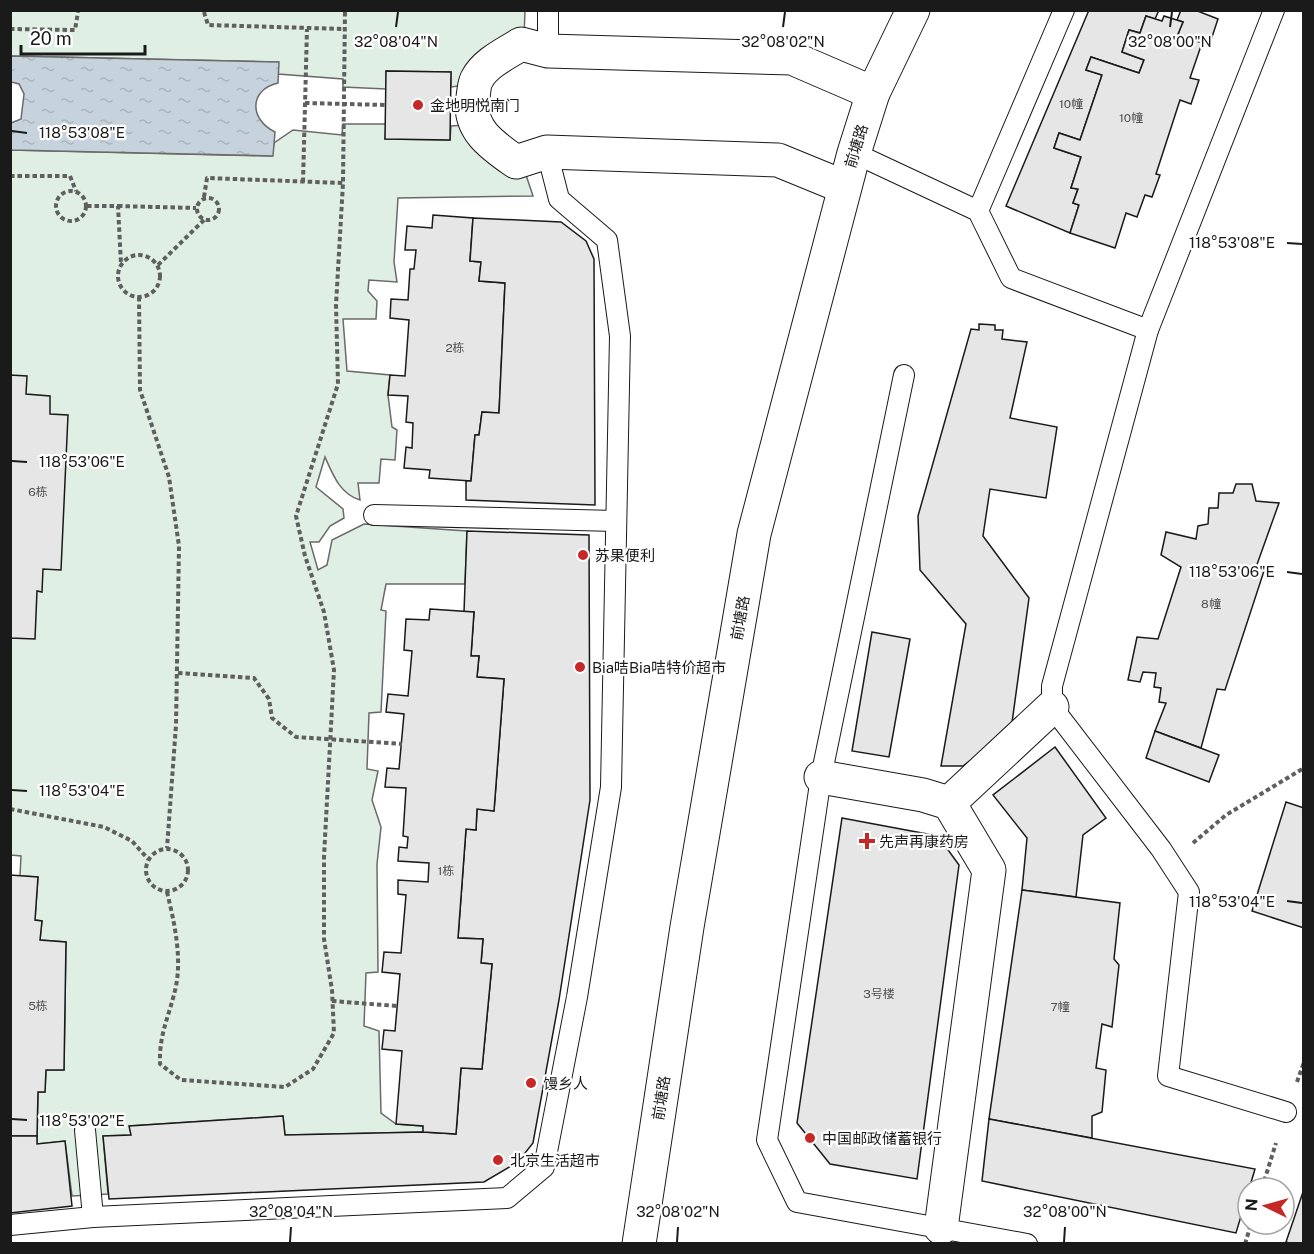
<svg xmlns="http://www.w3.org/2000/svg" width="1314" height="1254" viewBox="0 0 1314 1254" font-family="'Public Sans','Noto Sans SC',sans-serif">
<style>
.grass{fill:#e0efe3;stroke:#6a6a6a;stroke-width:1.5}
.water{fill:url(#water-ripples);stroke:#6a6a6a;stroke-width:1.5}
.building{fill:#e6e6e6;stroke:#1a1a1a;stroke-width:1.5}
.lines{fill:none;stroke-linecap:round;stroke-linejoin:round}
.lane-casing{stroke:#1a1a1a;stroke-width:22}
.street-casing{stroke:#1a1a1a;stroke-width:35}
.secondary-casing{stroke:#1a1a1a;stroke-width:35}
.path{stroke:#5f5f5f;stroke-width:4;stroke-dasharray:4.5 3;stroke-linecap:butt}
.lane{stroke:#fff;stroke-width:20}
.street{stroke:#fff;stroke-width:33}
.secondary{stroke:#fff;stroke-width:33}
.ticks{fill:none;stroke:#1a1a1a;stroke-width:2}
.poi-dot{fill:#c62828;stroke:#fff;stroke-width:2}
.labels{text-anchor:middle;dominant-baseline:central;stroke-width:4.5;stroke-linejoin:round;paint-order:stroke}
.number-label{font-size:12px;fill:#4d4d4d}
.poi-label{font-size:15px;fill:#1a1a1a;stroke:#fff;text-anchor:start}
.street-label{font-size:15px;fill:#1a1a1a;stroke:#fff}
.ticks-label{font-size:15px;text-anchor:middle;fill:#1a1a1a;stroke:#fff;stroke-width:4.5;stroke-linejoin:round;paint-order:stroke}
</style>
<defs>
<pattern id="water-ripples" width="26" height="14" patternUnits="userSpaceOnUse" patternTransform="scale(1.5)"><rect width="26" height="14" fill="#c6d2dc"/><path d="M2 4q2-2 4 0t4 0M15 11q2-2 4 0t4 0" fill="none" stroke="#aab4bc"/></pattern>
</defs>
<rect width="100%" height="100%" fill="#fff"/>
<g class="grass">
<path d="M11 11H525L524 37 466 85 451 87V72L386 71V89L343 87V79L278 74V62L11 56Z"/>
<path d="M343 124H386L385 139 450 140 451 126 466 125 526 175 533 196 398 198 394 262 397 282 369 280 368 291 377 301 376 319H343L347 371 390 375 388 395 392 427 397 430 395 460 381 459 379 483H358L360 500C340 494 333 475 325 457L316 487 343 509 344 518 330 526 319 542H310L318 570 327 565 332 540 364 524 467 531 465 584H386L381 610 386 611 381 712 369 713 367 769 378 771 372 800 381 827 377 864 378 972 366 973 364 1026 379 1031 381 1113 396 1124 423 1126V1132L285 1135 283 1116 130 1126 131 1135 103 1136 108 1194 72 1196 65 1141 37 1144 38 1092H45L46 1070H64L66 942 40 940 42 921 35 920 38 877 20 876 21 856 11 855 10 150 272 156 274 143 293 130 342 135Z"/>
</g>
<path class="water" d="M11 56 279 62 278 83C248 90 250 120 275 132L273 156 11 150V123L21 119 24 94 19 84 11 82Z"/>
<g class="building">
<path d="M1089 10H1159L1155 19 1146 16 1140 33 1129 30 1122 52 1144 60 1139 73 1091 57 1086 70 1102 75 1080 140 1059 133 1054 148 1081 157 1071 188 1078 189 1073 203 1079 205 1070 233 1006 206Z"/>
<path d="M1181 10H1195L1218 19 1209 46 1178 34 1183 22 1177 20Z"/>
<path d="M1146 16 1162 21 1164 16 1183 22 1178 34 1202 43 1190 78 1199 80 1191 104 1180 100 1156 174 1160 175 1152 197 1145 195 1137 217 1126 213 1115 248 1070 233 1079 205 1073 203 1078 189 1071 188 1081 157 1054 148 1059 133 1080 140 1102 75 1086 70 1091 57 1139 73 1144 60 1122 52 1129 30 1140 33Z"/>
<path d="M386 71 451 72 450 140 385 139Z"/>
<path d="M433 215 473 218 470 261 481 262 479 281 505 283 499 413 482 412 479 435H475L471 481 429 478 430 470 404 468 406 447 412 448 413 423 406 422 408 396 388 395 390 375 405 376 409 320 390 318 391 299 408 300 410 269H414L416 250H405L407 226 432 228Z"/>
<path d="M473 218 561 222 586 241 594 259 595 505 466 500V481H471L475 435H479L482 412 499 413 505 283 479 281 481 262 470 261Z"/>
<path d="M979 324 995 325V330H1003L1002 339 1027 342 1010 418 1057 427 1046 498 990 489 983 536 1029 598 1011 730 963 766H941L966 624 920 570 918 516 971 329 979 330Z"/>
<path d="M10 375 27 376 26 394 50 396V414L68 415 61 570 43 569 42 592 37 591 35 639 10 638Z"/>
<path d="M1236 484H1252L1256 501 1279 503 1255 570 1264 571 1225 690 1217 689 1201 748 1155 731 1166 703 1159 702 1161 688 1154 687 1156 673 1143 672 1140 682 1128 680 1137 637 1158 639 1181 567 1161 555 1166 532 1196 539 1198 526 1208 524 1209 508H1218L1219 493H1233Z"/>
<path d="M467 531 589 535 590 800 559 1000 533 1143 518 1162 484 1182 109 1199 103 1136 131 1135 129 1126 283 1116 285 1135 423 1132 456 1134 461 1068 482 1069 492 964 481 963 483 939 458 938 466 829 476 830 477 809 494 811 504 679 477 677 479 656H471L474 612H464Z"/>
<path d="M430 609 474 612 471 656H479L477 677 504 679 494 811 477 809 476 830 466 829 458 938 483 939 481 963 492 964 482 1069 461 1068 456 1134 423 1132V1126L396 1124 402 1051 382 1049 384 1030 395 1031 400 974 382 972 384 952 401 953 406 895 398 894V880L428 882 429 863 398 861 399 847 407 848 408 837 403 836 406 788 385 787 387 768 399 769 404 714 386 712 388 694 408 696 412 651 404 650 406 619 429 620Z"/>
<path d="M872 632 910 639 889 757 852 751Z"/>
<path d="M1155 731 1219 755 1209 782 1146 758Z"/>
<path d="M1055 747 1106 818 1083 835 1076 897 1022 890 1027 838 993 795Z"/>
<path d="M1286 802 1304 808V928L1252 911Z"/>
<path d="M842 818 938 836 959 865 917 1179 830 1164 797 1123Z"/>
<path d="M10 875 38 877 35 920 42 921 40 940 66 942 64 1070H46L45 1092H38L37 1136H10Z"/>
<path d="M1022 890 1120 903 1114 959 1119 965 1112 1027 1102 1024 1096 1068 1106 1070 1102 1112 1092 1116V1138L989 1119Z"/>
<path d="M989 1119 1255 1169 1236 1233 982 1181Z"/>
<path d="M10 1136H37V1144L65 1141 72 1206 10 1213Z"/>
<path d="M1304 1189V1244H1292L1286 1242Z"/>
</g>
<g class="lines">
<defs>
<g id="lane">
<path d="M1274 10 1148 330 1052 686V707L1161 849 1189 892 1168 1076 1286 1112"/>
<path d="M548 51V10"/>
<path d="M854 153 978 211 1011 278 1148 330"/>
<path d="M978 211 1064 10"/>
<path d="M904 375 821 777 767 1140 797 1202 1027 1244"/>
<path d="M374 515 616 521"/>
<path d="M85 1130 93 1217"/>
<path d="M10 1225 93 1217 507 1198 544 1167 577 997 611 787 620 336 607 240 559 199 547 152"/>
</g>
<g id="street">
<path d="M844 187 778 160 547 152 516 162C493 146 467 129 473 97 474 92 474 83 477 79 485 63 507 53 521 44L548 51 792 58 873 93"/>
<path d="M821 777 923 795 949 803 989 870 941 1228"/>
<path d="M949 803 1052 707"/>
</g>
<path id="secondary" d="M639 1244 687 927 754 534 854 153 873 93 913 10"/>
</defs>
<use href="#lane" class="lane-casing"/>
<use href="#street" class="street-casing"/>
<use href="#secondary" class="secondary-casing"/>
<g class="path">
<path d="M66 10H80"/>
<path d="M201 10H216"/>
<path d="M204 12 208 25 344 29"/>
<path d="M10 29 75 30 78 12"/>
<path d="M305 103 386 105"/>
<path d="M10 176H70L76 191"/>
<path d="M303 182 307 29"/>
<circle cx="71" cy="206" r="15"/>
<path d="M204 197 207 178 343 183"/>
<circle cx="208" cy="209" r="11"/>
<path d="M87 206H118L121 264"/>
<path d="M118 206 196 208"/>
<circle cx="139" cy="276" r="21"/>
<path d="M158 265 204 220"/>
<path d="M139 297 140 390 169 477 179 546 176 725 167 848"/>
<path d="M178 673 254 678 269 699 272 718 296 737 402 744"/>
<path d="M10 809 104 827 132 841 148 859"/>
<path d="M1193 843 1226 815 1304 768"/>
<circle cx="167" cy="870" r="21"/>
<path d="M167 892C174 921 182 956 176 986 170 1015 159 1032 160 1064L181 1080 285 1087 313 1069 334 1033 332 990 324 939V857L334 670 324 612 305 556 296 516 338 384 336 305 343 183 345 10"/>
<path d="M332 1001 397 1006"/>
<path d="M1297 1082 1304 1062"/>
<path d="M1262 1188 1276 1143"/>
<path d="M1245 1244 1251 1224"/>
</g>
<use href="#lane" class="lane"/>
<use href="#street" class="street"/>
<use href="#secondary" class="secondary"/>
</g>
<path class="ticks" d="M396 27 398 12M783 27 785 12M1170 27 1172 12M12 131 27 133M1287 243 1302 244M12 461 27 462M1287 572 1302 574M12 790 27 791M1287 901 1302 903M12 1119 27 1120M290 1242 291 1227M677 1242 678 1227M1064 1242 1065 1227"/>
<g class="poi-dot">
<circle cx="418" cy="105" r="6"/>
<circle cx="583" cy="555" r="6"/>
<circle cx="580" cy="667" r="6"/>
<path d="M864 832h6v6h6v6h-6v6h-6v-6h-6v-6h6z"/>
<circle cx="531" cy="1083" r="6"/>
<circle cx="810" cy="1138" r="6"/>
<circle cx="498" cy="1160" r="6"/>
</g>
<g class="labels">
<g class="number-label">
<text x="1071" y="104">10幢</text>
<text x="1131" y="118">10幢</text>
<text x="455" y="348">2栋</text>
<text x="38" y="492">6栋</text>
<text x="1211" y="604">8幢</text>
<text x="446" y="871">1栋</text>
<text x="879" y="994">3号楼</text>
<text x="38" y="1006">5栋</text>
<text x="1060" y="1007">7幢</text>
</g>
<g class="poi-label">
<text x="430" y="105">金地明悦南门</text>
<text x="595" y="555">苏果便利</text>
<text x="592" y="667">Bia咭Bia咭特价超市</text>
<text x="879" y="841">先声再康药房</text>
<text x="543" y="1083">馒乡人</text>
<text x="822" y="1138">中国邮政储蓄银行</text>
<text x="510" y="1160">北京生活超市</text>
</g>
<g class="street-label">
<text transform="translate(856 146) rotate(-73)">前塘路</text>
<text transform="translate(740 618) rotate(-80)">前塘路</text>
<text transform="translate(661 1098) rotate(-81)">前塘路</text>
</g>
</g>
<g class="ticks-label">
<text x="396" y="47">32°08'04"N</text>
<text x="783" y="47">32°08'02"N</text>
<text x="1170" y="47">32°08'00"N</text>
<text x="82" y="138">118°53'08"E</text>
<text x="1232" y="248">118°53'08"E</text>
<text x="82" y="467">118°53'06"E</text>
<text x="1232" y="577">118°53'06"E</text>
<text x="82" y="796">118°53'04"E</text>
<text x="1232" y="907">118°53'04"E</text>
<text x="82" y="1126">118°53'02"E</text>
<text x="291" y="1217">32°08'04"N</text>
<text x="678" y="1217">32°08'02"N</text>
<text x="1065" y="1217">32°08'00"N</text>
</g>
<rect width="1314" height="1254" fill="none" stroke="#1a1a1a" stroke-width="24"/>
<g transform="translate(1266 1206) rotate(275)"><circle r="28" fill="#ffffff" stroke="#a3a3a3" stroke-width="1.5"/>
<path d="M0-4.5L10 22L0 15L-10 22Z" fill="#c62828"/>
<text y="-9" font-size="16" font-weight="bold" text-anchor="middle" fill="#1a1a1a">N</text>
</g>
<path d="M21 45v9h124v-9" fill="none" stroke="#1a1a1a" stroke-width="3"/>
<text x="30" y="45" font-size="18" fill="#1a1a1a" stroke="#ffffff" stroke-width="4.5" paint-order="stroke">20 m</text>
</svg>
